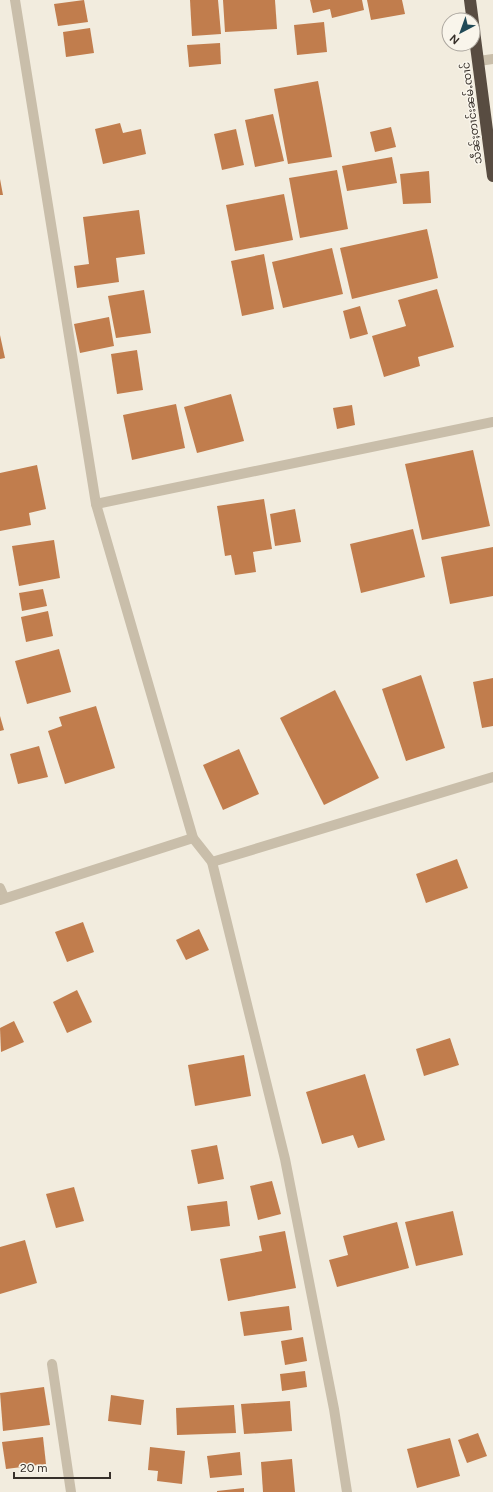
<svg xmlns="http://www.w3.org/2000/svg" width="493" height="1492" viewBox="0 0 493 1492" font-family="Figtree,'Noto Sans Myanmar',sans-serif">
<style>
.building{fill:#c17d4d}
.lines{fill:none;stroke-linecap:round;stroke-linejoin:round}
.street{stroke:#c9beaa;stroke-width:10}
.highway{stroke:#584c41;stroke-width:12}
.labels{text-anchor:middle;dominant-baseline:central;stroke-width:3;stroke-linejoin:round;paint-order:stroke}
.street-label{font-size:11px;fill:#37302a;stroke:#f9f5eb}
</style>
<rect width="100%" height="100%" fill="#f2ecde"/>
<g class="building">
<path d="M84 0 88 22 58 26 54 4Z"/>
<path d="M190 0H218L221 34 192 36Z"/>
<path d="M223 0H275L277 29 225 32Z"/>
<path d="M310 0H362L364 10 332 18 330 9 313 13Z"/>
<path d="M367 0H402L405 14 371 20Z"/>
<path d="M324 22 327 52 297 55 294 25Z"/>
<path d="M90 28 94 53 66 57 63 32Z"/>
<path d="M220 43 221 64 189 67 187 45Z"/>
<path d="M318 81 332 157 288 164 274 89Z"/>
<path d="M273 114 284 161 255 167 245 120Z"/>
<path d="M120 123 123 133 141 129 146 154 103 164 95 129Z"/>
<path d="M391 127 396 147 375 152 370 132Z"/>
<path d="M236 129 244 165 222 170 214 134Z"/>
<path d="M392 157 397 183 347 191 342 166Z"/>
<path d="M337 170 348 229 300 238 289 178Z"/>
<path d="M429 171 431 203 403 204 400 174Z"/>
<path d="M0 179 3 195H0Z"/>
<path d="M284 194 293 240 235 251 226 205Z"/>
<path d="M139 210 145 254 116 258 119 282 77 288 74 266 89 264 83 217Z"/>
<path d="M427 229 438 278 352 299 340 248Z"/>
<path d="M332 248 343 294 283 308 272 262Z"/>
<path d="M264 254 274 309 242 316 231 261Z"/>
<path d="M437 289 454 347 418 357 420 366 384 377 372 336 406 326 398 300Z"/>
<path d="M144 290 151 333 116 338 108 296Z"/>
<path d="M360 306 368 334 350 339 343 311Z"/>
<path d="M109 317 114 346 80 353 74 324Z"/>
<path d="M0 335 5 358 0 359Z"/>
<path d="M137 350 143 390 117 394 111 354Z"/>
<path d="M231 394 244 441 197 453 184 407Z"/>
<path d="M176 404 185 448 132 460 123 415Z"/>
<path d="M352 405 355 425 337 429 333 408Z"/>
<path d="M473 450 490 526 422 540 405 464Z"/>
<path d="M37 465 46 509 29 513 31 525 0 531V473Z"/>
<path d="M264 499 272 549 253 552 256 572 235 575 231 555 225 556 217 506Z"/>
<path d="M295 509 301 542 275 546 270 514Z"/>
<path d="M413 529 425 577 361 593 350 544Z"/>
<path d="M54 540 60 578 19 586 12 546Z"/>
<path d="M493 547V596L450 604 441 557Z"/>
<path d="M43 589 47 606 22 611 19 593Z"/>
<path d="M48 611 53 636 26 642 21 617Z"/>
<path d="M59 649 71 692 27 704 15 661Z"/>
<path d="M421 675 445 748 406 761 382 689Z"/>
<path d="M493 678V726L482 728 473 682Z"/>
<path d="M335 690 379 778 324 805 280 718Z"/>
<path d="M96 706 115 768 65 784 48 731 62 726 59 717Z"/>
<path d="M0 716 4 730 0 731Z"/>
<path d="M39 746 48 777 18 784 10 754Z"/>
<path d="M239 749 259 794 223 810 203 765Z"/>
<path d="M457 859 468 888 426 903 416 874Z"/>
<path d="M83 922 94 952 67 962 55 932Z"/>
<path d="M199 929 209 950 186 960 176 940Z"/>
<path d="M77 990 92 1022 67 1033 53 1002Z"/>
<path d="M14 1021 24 1042 1 1052 0 1028Z"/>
<path d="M450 1038 459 1065 424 1076 416 1049Z"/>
<path d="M244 1055 251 1096 195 1106 188 1065Z"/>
<path d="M365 1074 385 1140 358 1148 353 1135 322 1144 306 1092Z"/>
<path d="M217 1145 224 1179 198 1184 191 1150Z"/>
<path d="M272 1181 281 1214 258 1220 250 1186Z"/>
<path d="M74 1187 84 1221 56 1228 46 1194Z"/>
<path d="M227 1201 230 1226 191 1231 187 1206Z"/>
<path d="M453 1211 463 1255 416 1266 405 1222Z"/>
<path d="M397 1222 409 1268 337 1287 329 1260 348 1255 343 1236Z"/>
<path d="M285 1231 296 1288 228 1301 220 1259 262 1251 259 1236Z"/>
<path d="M25 1240 37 1283 0 1294V1247Z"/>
<path d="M289 1306 292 1330 244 1336 240 1312Z"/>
<path d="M303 1337 307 1361 285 1365 281 1341Z"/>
<path d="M305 1371 307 1387 282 1391 280 1374Z"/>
<path d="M44 1387 50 1425 3 1431 0 1393Z"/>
<path d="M111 1395 144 1400 141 1425 108 1421Z"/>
<path d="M290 1401 292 1431 244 1434 241 1404Z"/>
<path d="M234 1405 236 1433 177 1435 176 1408Z"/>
<path d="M478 1433 487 1456 467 1463 458 1440Z"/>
<path d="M43 1437 46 1464 6 1469 2 1442Z"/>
<path d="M450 1438 460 1476 417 1488 407 1449Z"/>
<path d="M150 1447 185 1451 182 1484 157 1481 158 1471 148 1470Z"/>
<path d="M240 1452 242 1475 210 1478 207 1456Z"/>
<path d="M292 1459 295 1492H263L261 1462Z"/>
<path d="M244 1488V1492H217V1491Z"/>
</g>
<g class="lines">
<g class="street">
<path d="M15 0 96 504 193 838 212 862 285 1159 334 1409 347 1492"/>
<path d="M479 61 493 59"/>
<path d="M96 504 493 422"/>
<path d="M212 862 493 777"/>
<path d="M0 888 4 897"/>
<path d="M0 900 193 838"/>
<path d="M52 1364 71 1492"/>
</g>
<path class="highway" d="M470 0 493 176"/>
</g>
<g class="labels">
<g class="street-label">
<text transform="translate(472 113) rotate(-97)">သဵၼ်ႈတၢင်းၼမ်ႉၸၢင်</text>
</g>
</g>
<g transform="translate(461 32) rotate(221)"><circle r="19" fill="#f9f5eb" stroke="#aba69e"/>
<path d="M0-3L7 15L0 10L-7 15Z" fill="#214a57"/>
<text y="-6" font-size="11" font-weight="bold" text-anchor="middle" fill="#37302a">N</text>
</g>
<path d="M14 1472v6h96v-6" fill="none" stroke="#37302a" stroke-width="2"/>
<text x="20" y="1472" font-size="12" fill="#37302a" stroke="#f9f5eb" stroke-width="3" paint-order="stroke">20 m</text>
</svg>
